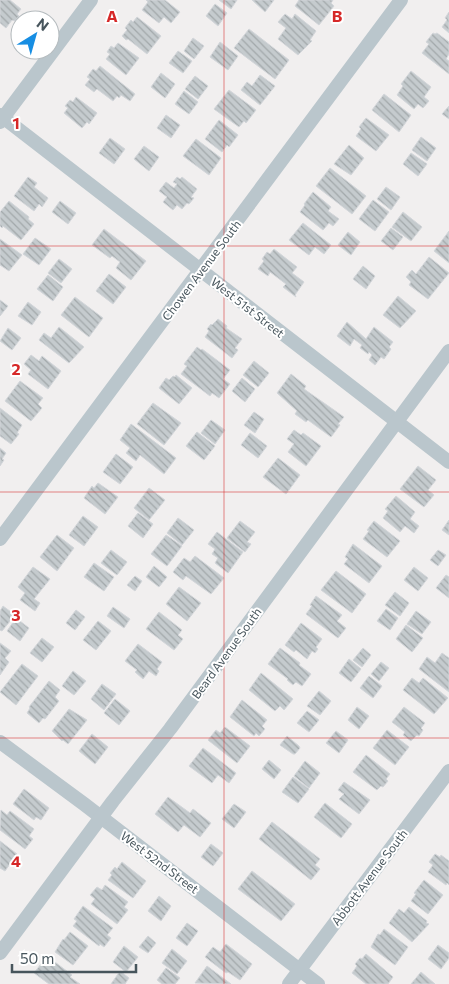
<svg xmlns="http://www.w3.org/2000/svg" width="449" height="984" viewBox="0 0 449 984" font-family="Commissioner,sans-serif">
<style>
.building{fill:url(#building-back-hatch);stroke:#d3d6da}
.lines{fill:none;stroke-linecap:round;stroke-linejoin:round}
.street{stroke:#bac6cc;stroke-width:14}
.grid{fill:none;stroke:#d62828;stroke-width:1;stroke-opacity:0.55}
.labels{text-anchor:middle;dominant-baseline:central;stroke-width:4;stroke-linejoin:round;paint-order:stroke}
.street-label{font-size:12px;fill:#47555c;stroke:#fff}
.grid-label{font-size:16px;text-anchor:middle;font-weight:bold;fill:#d62828;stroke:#fff;stroke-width:4;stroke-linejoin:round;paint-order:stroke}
</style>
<defs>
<pattern id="building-back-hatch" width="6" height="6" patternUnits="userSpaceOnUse" patternTransform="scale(1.25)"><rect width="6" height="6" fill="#c5cbce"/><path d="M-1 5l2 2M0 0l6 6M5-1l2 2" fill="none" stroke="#a2a8aa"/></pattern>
</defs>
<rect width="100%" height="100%" fill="#f1efef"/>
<g class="building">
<path d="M0 0H10L21 9 17 14 19 16 15 21 12 20 6 28 0 23Z"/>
<path d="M146 0H165L180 12 171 23 164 17 159 23 142 10 148 2Z"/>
<path d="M219 0H237L231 9Z"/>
<path d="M252 0H274L265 12Z"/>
<path d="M299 0H333L331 3 334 6 319 25 295 6Z"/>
<path d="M215 4 227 13 218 26 206 16Z"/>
<path d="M449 12V33L442 27 447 20 445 18Z"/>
<path d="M285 14 292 19 295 14 316 31 310 40 312 41 298 55 278 39 286 28 278 22Z"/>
<path d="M137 17 161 36 147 54 128 39 126 40 122 36 127 30 125 28 131 20 133 22Z"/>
<path d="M249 29 289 60 275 79 234 48Z"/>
<path d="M433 33 435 34 437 33 449 42V54L446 59 449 61V74L422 53 429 44 426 42Z"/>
<path d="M193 38 204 46 194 59 184 51Z"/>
<path d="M220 42 238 56 228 70 210 57Z"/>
<path d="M118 43 139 58 126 75 106 59 110 54 107 52 111 46 114 48Z"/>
<path d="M178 51 192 61 183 73 169 63Z"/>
<path d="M100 66 135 94 130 101 121 95 119 98 117 96 113 101 97 89 94 92 85 85 90 79 87 77 93 69 96 71Z"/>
<path d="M411 71 431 87 424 97 429 101 423 108 418 104 414 109 397 95 403 86 401 84Z"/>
<path d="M161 73 175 84 165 98 151 87Z"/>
<path d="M260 75 275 86 260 105 241 90 247 82 252 86Z"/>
<path d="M195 76 208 86 198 99 185 89Z"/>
<path d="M229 90 256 110 246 123 244 121 239 127 214 109Z"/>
<path d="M184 91 198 102 189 114 175 104Z"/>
<path d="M384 94 411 115 399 132 372 110Z"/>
<path d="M76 97 97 113 89 124 87 122 82 128 64 113 68 108 65 106 70 100 73 102Z"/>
<path d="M449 106V119L442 114Z"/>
<path d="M166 115 180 125 171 138 157 128Z"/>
<path d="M366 118 389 135 376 151 356 136 361 129 359 127Z"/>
<path d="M219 120 238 135 229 147 227 145 222 152 205 139Z"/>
<path d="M421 137 436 148 427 161 412 150Z"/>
<path d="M110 138 125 149 114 164 99 153Z"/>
<path d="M196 139 221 158 209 175 183 156Z"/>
<path d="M349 145 364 158 351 175 334 164Z"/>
<path d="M144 146 159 157 149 171 134 159Z"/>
<path d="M411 153 427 164 418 176 403 164Z"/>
<path d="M330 168 366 196 352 214 316 186Z"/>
<path d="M28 177 37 183 34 187 48 198 42 207 39 204 34 211 14 196Z"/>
<path d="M177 177 180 179 182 177 197 189 191 197 194 198 189 204 187 203 182 209 177 205 173 210 163 202 167 197 159 191 166 182 174 188 177 184 173 182Z"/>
<path d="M386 187 400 197 391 210 377 199Z"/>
<path d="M313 192 331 207 328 211 339 219 333 226 329 223 323 230 300 212 305 205 304 204Z"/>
<path d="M373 200 389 212 375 231 359 219Z"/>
<path d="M9 201 29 217 28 219 34 224 21 240 3 226 2 228 0 226V212Z"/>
<path d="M60 201 76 213 68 224 52 212Z"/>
<path d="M403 212 422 227 411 241 392 227Z"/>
<path d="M303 223 331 245 324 254 315 247 309 255 289 240Z"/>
<path d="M391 228 403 237 393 250 381 241Z"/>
<path d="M104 229 146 261 131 280 116 268 120 262 112 256 110 258 92 245Z"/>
<path d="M449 231V263L434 251Z"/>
<path d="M348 232 360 242 351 255 338 245Z"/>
<path d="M35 238 51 249 39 265 23 254Z"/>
<path d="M0 239 22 255 9 271 0 265Z"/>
<path d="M274 249 297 267 292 273 304 282 295 295 296 297 283 287 286 284 270 272 268 276 258 269 264 261 262 259 267 252 270 254Z"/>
<path d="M429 257 449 273 428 299 409 285 411 282 406 277 412 270 416 274Z"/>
<path d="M59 259 72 269 61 283 48 273Z"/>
<path d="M363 266 375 276 366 289 353 279Z"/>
<path d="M109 274 126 287 113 304 96 291Z"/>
<path d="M48 275 63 287 53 301 37 289Z"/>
<path d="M398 296 416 311 400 328 383 315Z"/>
<path d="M75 297 103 318 89 337 61 315Z"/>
<path d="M0 300 8 306 0 316Z"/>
<path d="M28 302 41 312 32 325 18 316Z"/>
<path d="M218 319 227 326 226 328 242 339 235 348 238 350 232 358 205 337 209 331 207 329 211 324 212 325Z"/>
<path d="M347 322 366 339 374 327 393 342 389 347 391 349 384 359 381 357 375 365 369 360 372 355 369 352 368 354 360 348 362 345 354 339 350 346 337 336Z"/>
<path d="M59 327 84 347 69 363 39 340 44 333 51 338Z"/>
<path d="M8 328 21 338 12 350 0 341Z"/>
<path d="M197 347 201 350 202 349 230 370 223 379 230 384 219 398 212 393 210 396 181 374 187 366 184 364Z"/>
<path d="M31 355 39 361 42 356 61 371 48 389 28 374 31 370 24 364Z"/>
<path d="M254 361 269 373 258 387 243 375Z"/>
<path d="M291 374 306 386 304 389 344 417 338 424 340 425 331 437 308 420 306 422 295 414 297 411 277 393Z"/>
<path d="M176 375 192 388 179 404 159 388 166 378 169 380 173 376 175 377Z"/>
<path d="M242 378 255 389 245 402 232 391Z"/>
<path d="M20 381 43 398 38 404 42 408 31 421 5 401Z"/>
<path d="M153 403 181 423 164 445 137 424Z"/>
<path d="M0 408 22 425 17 433 19 434 11 444 0 436Z"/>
<path d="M254 412 264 419 255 433 244 425Z"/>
<path d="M211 420 225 430 215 444 201 433Z"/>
<path d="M131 424 176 458 164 474 140 455 136 461 126 453 130 448 120 440Z"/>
<path d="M294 430 301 435 303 433 321 446 306 466 288 452 294 444 287 439Z"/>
<path d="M197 432 215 446 204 460 186 446Z"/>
<path d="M250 433 267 446 258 458 241 445Z"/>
<path d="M0 448 6 453 2 459 4 460 0 466Z"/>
<path d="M116 454 133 467 120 484 103 472Z"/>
<path d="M278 458 300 475 286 494 263 477Z"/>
<path d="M418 466 436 480 428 490 434 495 424 507 400 489Z"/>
<path d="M98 483 118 497 105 514 84 498 92 486 94 488Z"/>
<path d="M149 488 165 500 149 520 134 508Z"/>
<path d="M396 496 415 512 410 519 419 526 414 533 405 526 400 532 383 518 388 511 385 509Z"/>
<path d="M138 513 153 524 143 538 128 526Z"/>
<path d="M83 516 98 527 84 546 69 535Z"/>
<path d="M178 518 194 530 182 545 167 533Z"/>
<path d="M449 520V535L442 530Z"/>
<path d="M240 521 255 532 247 542 251 544 245 552 227 538Z"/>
<path d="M374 521 400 541 387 557 363 539 369 531 367 530Z"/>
<path d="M217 532 243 552 228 573 215 563 218 558 212 554 215 549 208 544Z"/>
<path d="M57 535 74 548 57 571 40 557Z"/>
<path d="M166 535 182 546 167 566 151 554Z"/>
<path d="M353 544 382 566 369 583 344 564 348 559 345 557Z"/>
<path d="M111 550 127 562 117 575 101 563Z"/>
<path d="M438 550 446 555 438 566 430 560Z"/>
<path d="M195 556 224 578 211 594 186 576 183 580 173 572 184 558 190 562Z"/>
<path d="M94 563 114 577 104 591 84 577Z"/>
<path d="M154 566 167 577 159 587 146 577Z"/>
<path d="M33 567 50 579 34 599 40 603 35 611 20 600 25 593 18 587Z"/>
<path d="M414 567 428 578 418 591 404 580Z"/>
<path d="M336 571 366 594 352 613 321 590Z"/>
<path d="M446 575 449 577V598L436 588Z"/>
<path d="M135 576 142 581 135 591 127 585Z"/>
<path d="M179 587 201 603 187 621 166 604Z"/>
<path d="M395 592 409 603 400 616 385 605Z"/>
<path d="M316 596 342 615 337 621 346 628 338 638 306 614 312 606 310 605Z"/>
<path d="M3 606 15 615 2 631 0 630V611Z"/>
<path d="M113 607 130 619 124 628 107 616Z"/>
<path d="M386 609 398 618 390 630 377 621Z"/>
<path d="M76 610 85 617 75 630 66 623Z"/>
<path d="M416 611 431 622 422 634 407 624Z"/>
<path d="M159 612 182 630 178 635 183 639 174 650 146 629Z"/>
<path d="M16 618 29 628 20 641 7 631Z"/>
<path d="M98 621 111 631 96 650 83 640Z"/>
<path d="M301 623 322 639 316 647 318 649 315 653 312 651 307 659 296 650 294 652 285 645Z"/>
<path d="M406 625 423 638 412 652 396 639Z"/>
<path d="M42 638 54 647 42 662 30 653Z"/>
<path d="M0 643 11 651 5 658 9 662 0 675Z"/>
<path d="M138 644 162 662 157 669 159 671 156 676 149 671 143 679 135 672 137 670 125 661Z"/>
<path d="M280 648 300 663 299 665 311 674 302 686 296 682 293 685 287 680 288 679 268 664Z"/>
<path d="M363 648 371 655 362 667 353 660Z"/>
<path d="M442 653 449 658V692L419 669 427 657 435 663Z"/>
<path d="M349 659 361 669 351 682 339 673Z"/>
<path d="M381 662 389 668 379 681 371 674Z"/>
<path d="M22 664 38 676 16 705 0 692Z"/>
<path d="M73 671 86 681 74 695 62 686Z"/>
<path d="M261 673 293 699 284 710 280 706 275 711 249 690Z"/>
<path d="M369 676 382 686 373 698 360 688Z"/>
<path d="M412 678 419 683 423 678 448 698 434 714 403 690Z"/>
<path d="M49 681 60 690 55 697 59 701 45 719 43 718 39 723 27 713 30 708 29 707Z"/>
<path d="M102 684 116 694 104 710 91 699Z"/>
<path d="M319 691 331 701 320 715 307 706Z"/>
<path d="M115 699 130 711 119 725 104 713Z"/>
<path d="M242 700 267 720 262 726 265 729 259 736 256 733 254 736 230 717Z"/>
<path d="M357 707 369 716 359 729 348 720Z"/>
<path d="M404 707 425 723 421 728 423 730 419 736 417 735 411 741 403 735 405 732 392 722Z"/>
<path d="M69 709 87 720 68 744 63 740 62 741 52 731Z"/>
<path d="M307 711 319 720 309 732 297 723Z"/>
<path d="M225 727 250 746 237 763 208 740 216 730 220 733Z"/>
<path d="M387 730 409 747 395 765 373 748Z"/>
<path d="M336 731 348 740 339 753 326 743Z"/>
<path d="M92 734 108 747 95 764 79 751Z"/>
<path d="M287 736 299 746 300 748 295 754H293L280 745Z"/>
<path d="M203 748 236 773 229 783 218 775 212 783 189 766Z"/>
<path d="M366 755 390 774 386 779 388 781 383 787 381 786 377 790 353 772Z"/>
<path d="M269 760 281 770 274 779 262 769Z"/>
<path d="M305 761 320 773 309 788 294 776Z"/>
<path d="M293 777 309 789 298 803 282 792Z"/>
<path d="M344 782 370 800 359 814 339 799 344 794 338 790Z"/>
<path d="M24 789 49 808 41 820 36 817 34 820 13 804Z"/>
<path d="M168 797 190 813 193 809 211 823 200 837 184 825 178 832 155 814Z"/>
<path d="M325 803 352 824 341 838 314 817Z"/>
<path d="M234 804 246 812 234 828 222 819Z"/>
<path d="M1 810 7 815 10 811 34 829 29 836 33 839 25 849 0 830Z"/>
<path d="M272 822 320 859 315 865 320 869 311 880 259 839Z"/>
<path d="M0 841 17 854 5 871 0 868Z"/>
<path d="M211 844 223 853 213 866 201 857Z"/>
<path d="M435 854 440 857 441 855 449 861V885L447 883 446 885 428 872 433 865 429 862Z"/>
<path d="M122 862 146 881 133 898 108 880 112 875 110 873 115 867 117 869Z"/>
<path d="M252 871 295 904 281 921 238 889Z"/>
<path d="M424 880 443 895 428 914 411 901 416 894 414 893Z"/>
<path d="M105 885 128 902 124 907 128 910 117 924 91 904 95 899 90 895 97 887 102 890Z"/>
<path d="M159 896 171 906 161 921 148 911Z"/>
<path d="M83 906 113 928 107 935 111 938 104 947 100 944 99 946 73 926 77 921 74 919Z"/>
<path d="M409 907 427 921 426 923 429 924 412 942 389 923 399 909 404 913Z"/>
<path d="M187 923 198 931 187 946 176 938Z"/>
<path d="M384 929 408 947 395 965 371 947 378 934 380 935Z"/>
<path d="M70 932 88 946 73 965 55 952 63 939 64 940Z"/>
<path d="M148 936 156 943 148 953 139 947Z"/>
<path d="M226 944 252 964 240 980 228 972 226 973 205 957 213 947 220 952Z"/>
<path d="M438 945 449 953V958L441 969 428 959Z"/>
<path d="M124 946 138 957 126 972 113 962Z"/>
<path d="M172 949 187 961 177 974 162 963Z"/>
<path d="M366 954 393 977 388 984H366L352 973 357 966 355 964 360 958 362 959Z"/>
<path d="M47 956 72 975 70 977 80 984H49L34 973Z"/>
<path d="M207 966 231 984 195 983Z"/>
<path d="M166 968 180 978 175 984H162L157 980Z"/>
<path d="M120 971 129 978 125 984H111Z"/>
<path d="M421 972 435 984H411Z"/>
</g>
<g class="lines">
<g class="street">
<path d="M0 115 449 462"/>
<path d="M0 122 91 0"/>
<path d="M0 539 401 0"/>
<path d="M0 742 84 804 318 984"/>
<path d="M0 953 113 801 170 729 449 351"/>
<path d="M289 984 449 771"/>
</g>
</g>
<path class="grid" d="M224 0V984M0 246H449M0 492H449M0 738H449"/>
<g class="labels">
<g class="street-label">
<text transform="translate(201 270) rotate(-53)">Chowen Avenue South</text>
<text transform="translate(248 307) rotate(38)">West 51st Street</text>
<text transform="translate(226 653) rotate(-54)">Beard Avenue South</text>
<text transform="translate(160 862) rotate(37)">West 52nd Street</text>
<text transform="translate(369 877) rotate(-53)">Abbott Avenue South</text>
</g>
</g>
<g class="grid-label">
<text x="112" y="22">A</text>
<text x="337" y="22">B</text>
<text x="16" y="129">1</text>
<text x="16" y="375">2</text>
<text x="16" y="621">3</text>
<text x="16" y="867">4</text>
</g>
<g transform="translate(35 35) rotate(37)"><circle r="24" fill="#ffffff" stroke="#b5bbbe"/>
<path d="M0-4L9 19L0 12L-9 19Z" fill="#178ee3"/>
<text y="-8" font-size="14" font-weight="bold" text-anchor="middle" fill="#47555c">N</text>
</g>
<path d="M12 964v8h124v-8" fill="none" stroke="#47555c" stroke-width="2.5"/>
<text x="20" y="964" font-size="15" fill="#47555c" stroke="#ffffff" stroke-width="4" paint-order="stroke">50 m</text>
</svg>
